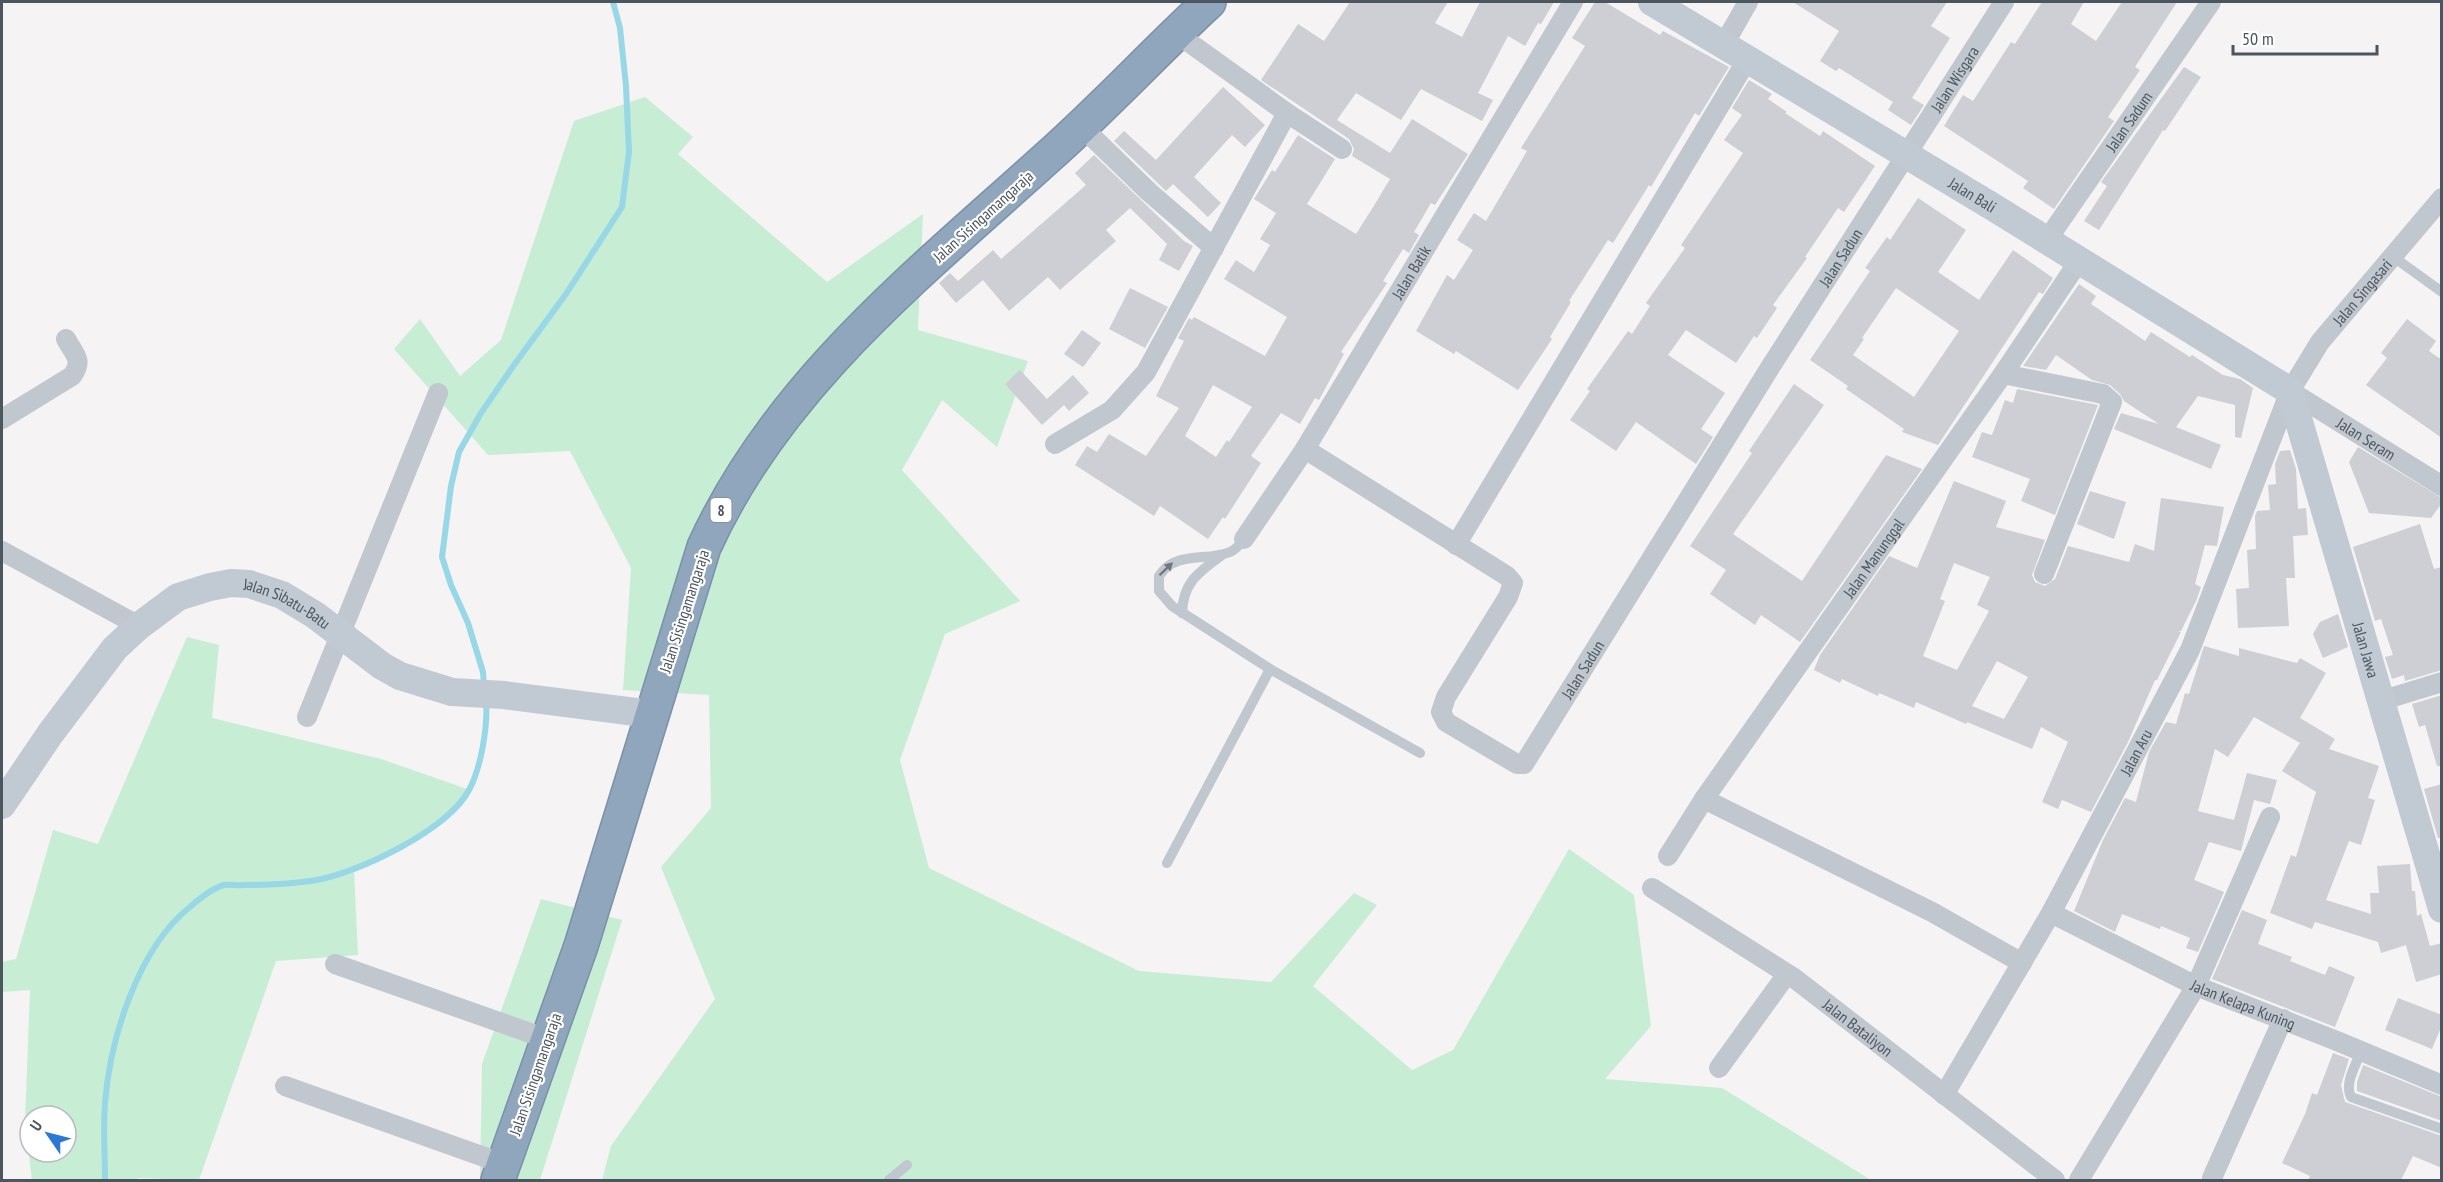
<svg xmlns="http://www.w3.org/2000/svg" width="2443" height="1182" viewBox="0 0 2443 1182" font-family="'PT Sans Narrow',sans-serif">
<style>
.green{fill:#c7edd5;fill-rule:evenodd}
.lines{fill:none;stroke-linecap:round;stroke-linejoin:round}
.stream{stroke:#98d7e6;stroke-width:6}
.building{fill:#cdcfd5;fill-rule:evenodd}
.highway-casing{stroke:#7a91a8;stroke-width:36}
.lane{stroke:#c0c7ce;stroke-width:10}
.street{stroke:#c0c7ce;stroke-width:20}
.secondary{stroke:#c1c9d2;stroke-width:28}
.highway{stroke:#8fa6bd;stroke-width:33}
.oneway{fill:#6f7880}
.labels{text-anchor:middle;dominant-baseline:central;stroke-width:4.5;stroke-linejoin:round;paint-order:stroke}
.shield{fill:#fff;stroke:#82898f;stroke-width:1.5}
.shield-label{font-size:15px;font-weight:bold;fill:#4c565f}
.street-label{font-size:16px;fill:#4c565f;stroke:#fff}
</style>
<rect width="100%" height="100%" fill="#f5f3f3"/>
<g class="green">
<path d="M645 97 693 137 678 154 827 282 923 214 918 330 1028 361 997 447 942 400 902 470 1020 601 945 634 900 760 929 868 1139 971 1271 982 1354 893 1377 905 1313 986 1412 1070 1453 1050 1569 849 1634 895 1651 1026 1605 1079 1722 1088 1871 1180H602L611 1146 715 999 661 867 711 808 709 695 623 690 631 568 570 451 488 455 394 349 420 319 460 376 501 340 574 121Z"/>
<path d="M187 637 219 645 212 718 381 759 470 790C442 829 397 849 354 870L358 955 276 961 199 1180 138 1178 136 1180H32L25 1123 30 990 2 992V962L16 959 53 830 98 844ZM30 1116H66V1152H30Z"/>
<path d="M541 899 622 920 540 1180H480L482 1064Z"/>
</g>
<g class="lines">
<g class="stream">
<path d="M484 685 483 672 468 623 451 585 442 557 451 486 459 452 481 413 514 365 566 294 622 207 629 152 626 86 620 28 613 2"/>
<path d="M105 1180C105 1155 103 1129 105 1103 110 1039 138 948 190 907 199 899 212 888 224 885 230 884 237 886 243 885 265 885 288 884 311 881 355 875 448 830 469 790 481 768 488 726 486 702"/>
</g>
</g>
<g class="building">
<path d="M1350 2H1448L1435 23 1462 37 1480 2H1554L1541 24 1538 23 1525 46 1508 36 1478 93 1493 100 1482 121 1421 89 1401 120 1356 93 1337 120 1390 153 1412 119 1468 154 1435 205 1431 203 1414 232 1419 235 1409 253 1403 249 1383 281 1387 283 1341 352 1344 354 1319 400 1315 398 1300 424 1281 413 1251 456 1261 463 1225 519 1223 517 1208 539 1160 506 1154 516 1075 465 1087 446 1097 452 1109 434 1146 456 1179 408 1156 396 1184 341 1178 338 1189 318 1192 320 1194 317 1265 356 1287 317 1224 279 1236 260 1254 272 1270 245 1260 239 1276 213 1254 199 1272 170 1275 172 1298 135 1335 159 1307 204 1356 234 1375 204 1390 179 1352 156 1354 149 1349 139 1261 80 1298 24 1324 41ZM1213 385 1252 407 1229 442 1227 440 1216 457 1185 436Z"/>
<path d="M1595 2H1605L1660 35 1663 31 1729 67 1699 116 1695 113 1651 187 1649 185 1613 243 1608 240 1569 301 1571 302 1550 337 1552 339 1518 390 1456 351 1454 354 1416 331 1447 275 1454 280 1473 250 1457 240 1474 213 1486 221 1527 151 1521 148 1585 46 1572 38Z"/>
<path d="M1793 2H1947L1931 26 1950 38 1912 98 1924 105 1911 125 1888 110 1893 102 1839 68 1836 71 1820 61 1839 31Z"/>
<path d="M2042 2H2084L2071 24 2096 41 2122 2H2177L2135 67 2140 70 2108 117 2114 121 2054 209 2023 188 2028 181 1944 126 1963 95 1973 101 2011 42 2015 44Z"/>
<path d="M2184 67 2201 77 2165 131 2163 130 2099 230 2084 221 2107 186 2101 182Z"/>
<path d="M1749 80 1772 94 1768 99 1787 112 1785 113 1820 136 1823 131 1875 166 1844 212 1838 208 1805 257 1807 258 1773 305 1777 308 1757 338 1754 336 1736 363 1686 330 1668 355 1725 393 1701 429 1713 437 1696 464 1636 422 1616 451 1570 420 1590 391 1587 389 1628 331 1632 334 1650 306 1646 303 1685 248 1681 245 1743 153 1724 140 1742 115 1732 108Z"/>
<path d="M1223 87 1265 125 1245 147 1232 135 1194 177 1221 203 1208 217 1173 184 1166 191 1114 141 1124 131 1156 160Z"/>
<path d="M1094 155 1184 241 1193 246 1179 271 1159 260 1167 244 1130 208 1106 230 1116 241 1060 290 1048 277 1009 311 983 280 956 303 939 283 950 273 958 281 993 250 1001 259 1086 185 1075 173Z"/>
<path d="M1918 198 1966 230 1938 272 1979 300 2013 250 2053 278 2043 294 2039 292 1938 445 1902 432 1904 429 1846 389 1848 386 1810 360 1870 271 1865 268 1887 237 1890 240ZM1896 288 1959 331 1914 397 1853 355 1864 339 1862 338Z"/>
<path d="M2079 284 2096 296 2091 304 2145 341 2151 332 2190 357 2192 355 2223 375 2240 379 2253 388 2241 438 2235 437V405L2198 396 2176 427 2221 445 2211 469 2114 429 2121 413 2159 424 2124 401 2120 394 2110 385 2092 380 2056 355 2046 370 2023 366Z"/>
<path d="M1130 288 1168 307 1145 348 1109 329Z"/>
<path d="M2407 319 2436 341 2429 351 2442 360V438L2366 385 2387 358 2381 353Z"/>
<path d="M1082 330 1101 343 1083 367 1064 354Z"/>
<path d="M1020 370 1047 399 1073 375 1089 393 1069 411 1064 405 1042 425 1005 384Z"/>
<path d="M1794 384 1824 405 1733 534 1802 581 1886 455 1922 469 1800 642 1761 615 1755 625 1710 594 1726 570 1690 546 1752 453 1749 451Z"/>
<path d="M2017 389 2098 405 2055 515 2021 501 2030 479 1972 457 1982 432 1992 435 2005 400 2013 403Z"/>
<path d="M2358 447 2442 498V503L2431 518 2369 513 2349 462Z"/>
<path d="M2290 450 2296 469 2298 509 2306 508 2308 535 2293 536 2295 578H2286L2289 626 2238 628 2236 589 2249 588 2247 550 2256 549 2255 516 2257 511 2270 510 2268 485 2276 484 2275 464 2280 451Z"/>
<path d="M1954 481 2006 501 1996 527 2045 540 2032 575 2035 582 2045 586 2055 579 2068 546 2129 562 2135 544 2154 551 2161 498 2224 507 2217 546 2205 545 2195 584 2201 587 2196 601 2181 631H2177L2181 632 2157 680H2155L2128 742 2091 812 2062 800 2058 809 2042 802 2068 742 2041 727 2032 749 1967 722 1966 724 1916 702 1914 708 1879 693 1878 696 1842 679 1840 683 1814 670 1820 655 1889 556 1917 568ZM1954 563 1990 577 1977 605 1989 611 1957 670 1923 656 1945 601 1940 599ZM1997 661 2028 677 2004 719 1972 706Z"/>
<path d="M2090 491 2126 502 2114 539 2077 524Z"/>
<path d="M2420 524 2434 569 2442 567V670L2405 681 2404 675 2392 679 2385 657 2393 655 2381 619 2375 621 2353 547Z"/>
<path d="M2338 614 2348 647 2323 658 2313 634 2320 622Z"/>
<path d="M2204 646 2239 656V648L2297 663 2300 658 2326 673 2300 718 2335 739 2329 749 2379 766 2368 798 2375 800 2361 845 2349 841 2326 900 2371 914 2370 893H2379L2377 866 2410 864 2412 891H2415L2417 916 2421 914 2430 946 2442 943V974L2416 982 2406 945 2381 953 2378 942 2315 922 2312 929 2270 913 2291 855 2296 857 2316 792 2282 771 2300 743 2254 717 2228 757 2215 749 2198 811 2234 820 2247 773 2277 780 2270 804 2254 800 2241 851 2209 842 2194 880 2224 892 2198 952 2186 948 2190 938 2161 926 2160 929 2122 914 2115 932 2074 911 2103 840 2125 798 2136 802 2149 752 2166 722 2176 724 2185 693 2189 694Z"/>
<path d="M2442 695V766H2437L2425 725 2419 727 2412 704Z"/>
<path d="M2442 784V838H2438L2424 789Z"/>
<path d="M2242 910 2267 920 2258 944 2292 957 2290 961 2325 975 2329 966 2355 977 2335 1027 2212 979Z"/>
<path d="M2398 998 2442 1015V1025L2432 1049 2385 1030Z"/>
<path d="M2333 1053 2349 1059 2341 1085 2345 1102 2442 1136V1168L2413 1156 2401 1180H2308L2310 1176 2282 1163 2305 1114 2312 1093 2317 1095Z"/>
<path d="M2363 1065 2442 1097V1121L2357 1091V1082Z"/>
</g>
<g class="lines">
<defs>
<path id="highway" d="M498 1180 581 946 704 547C778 384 919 274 1049 156 1104 107 1155 52 1209 2"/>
</defs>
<use href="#highway" class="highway-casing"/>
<g class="lane">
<path d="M2392 256 2442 292"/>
<path d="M1244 539C1240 544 1236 550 1230 552 1206 562 1176 550 1159 576V591L1172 606 1270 669 1420 753"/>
<path d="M1182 613C1183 582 1199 572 1222 555"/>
<path d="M1167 863 1270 669"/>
<path d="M2361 1051C2356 1065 2344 1084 2351 1097L2442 1129"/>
<path d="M889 1180 907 1165"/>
</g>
<g class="street">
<path d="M1176 33 1287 113 1342 149"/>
<path d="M1723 46 1748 2"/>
<path d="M1082 127 1149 192 1214 248"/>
<path id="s1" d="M2047 240 2211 2"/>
<path d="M2003 374 2103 394 2112 402 2044 574"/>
<path id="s2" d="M2290 391 2442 486"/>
<path d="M2 419 72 376C84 360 74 354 66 339"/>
<path d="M1055 444 1112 410 1146 372 1287 113"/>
<path id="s3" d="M1305 449 1507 576 1513 583 1508 597 1446 697 1441 712 1446 722 1517 764H1524L1771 366 2004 2"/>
<path id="s4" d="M1244 539 1305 449 1573 2"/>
<path d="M1456 545 1747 60"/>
<path d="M2 551 139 626"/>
<path d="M2380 701 2442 682"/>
<path d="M307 717 438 393"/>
<path d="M1704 799 1932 912 2022 963"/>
<path id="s5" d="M1668 856 1704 799 2003 374 2079 261"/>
<path id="s6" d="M1652 888 1794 978 2055 1180"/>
<path id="s7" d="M2051 913 2196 986 2337 1041 2442 1085"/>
<path d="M335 964 547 1039"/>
<path d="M1719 1068 1787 974"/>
<path d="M285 1086 504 1164"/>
<path id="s8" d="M1944 1095 2051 913 2190 650 2290 391 2320 342 2442 198"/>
<path d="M2212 1178 2283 1019"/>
<path d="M2079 1180 2196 986 2270 817"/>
</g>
<g class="secondary">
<path id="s9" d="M1652 2 1993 207 2290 391 2442 909"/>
<path id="s10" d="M2 805 50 734 115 648 139 626 178 597 210 587 231 583 249 584 282 595 315 615 382 666 400 676 452 692 504 695 651 714"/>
</g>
<use href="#highway" class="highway"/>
</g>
<defs><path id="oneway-solid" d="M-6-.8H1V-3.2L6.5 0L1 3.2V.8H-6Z" transform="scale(1.5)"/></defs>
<use class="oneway" href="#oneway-solid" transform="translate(1166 569) rotate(-44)"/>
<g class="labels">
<rect class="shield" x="710.5" y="498" width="21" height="24" rx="4.5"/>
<g class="shield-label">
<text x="721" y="510">8</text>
</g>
<g class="street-label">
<text stroke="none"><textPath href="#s3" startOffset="1306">Jalan Wisgara</textPath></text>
<text stroke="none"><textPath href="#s1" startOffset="144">Jalan Sadum</textPath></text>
<text stroke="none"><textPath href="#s9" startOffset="374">Jalan Bali</textPath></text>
<text transform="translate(983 216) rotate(-42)">Jalan Sisingamangaraja</text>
<text stroke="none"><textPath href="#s3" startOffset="1094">Jalan Sadun</textPath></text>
<text stroke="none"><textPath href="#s4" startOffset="315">Jalan Batik</textPath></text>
<text stroke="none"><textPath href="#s8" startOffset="909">Jalan Singasari</textPath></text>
<text stroke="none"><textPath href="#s2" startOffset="90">Jalan Seram</textPath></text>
<text stroke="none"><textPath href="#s5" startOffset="362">Jalan Manunggal</textPath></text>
<text stroke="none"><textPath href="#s10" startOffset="390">Jalan Sibatu-Batu</textPath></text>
<text transform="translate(684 611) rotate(-72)">Jalan Sisingamangaraja</text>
<text stroke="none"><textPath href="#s9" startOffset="1017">Jalan Jawa</textPath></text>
<text stroke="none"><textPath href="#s3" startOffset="608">Jalan Sadun</textPath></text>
<text stroke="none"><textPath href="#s8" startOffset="393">Jalan Aru</textPath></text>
<text stroke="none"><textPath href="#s7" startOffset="213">Jalan Kelapa Kuning</textPath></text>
<text stroke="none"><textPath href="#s6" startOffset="249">Jalan Bataliyon</textPath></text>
<text transform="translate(535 1074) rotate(-71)">Jalan Sisingamangaraja</text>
</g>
</g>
<rect width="2443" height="1182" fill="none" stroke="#4c565f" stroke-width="6"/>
<g transform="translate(48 1134) rotate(305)"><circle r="28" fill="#ffffff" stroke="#b7bbbf" stroke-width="1.5"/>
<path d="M0-4.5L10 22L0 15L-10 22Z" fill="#2b78d7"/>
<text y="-9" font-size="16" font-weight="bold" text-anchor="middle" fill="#4c565f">U</text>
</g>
<path d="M2233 45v9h144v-9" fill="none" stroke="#4c565f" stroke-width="3"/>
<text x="2242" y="45" font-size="18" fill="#4c565f" stroke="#ffffff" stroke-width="4.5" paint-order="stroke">50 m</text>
</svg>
